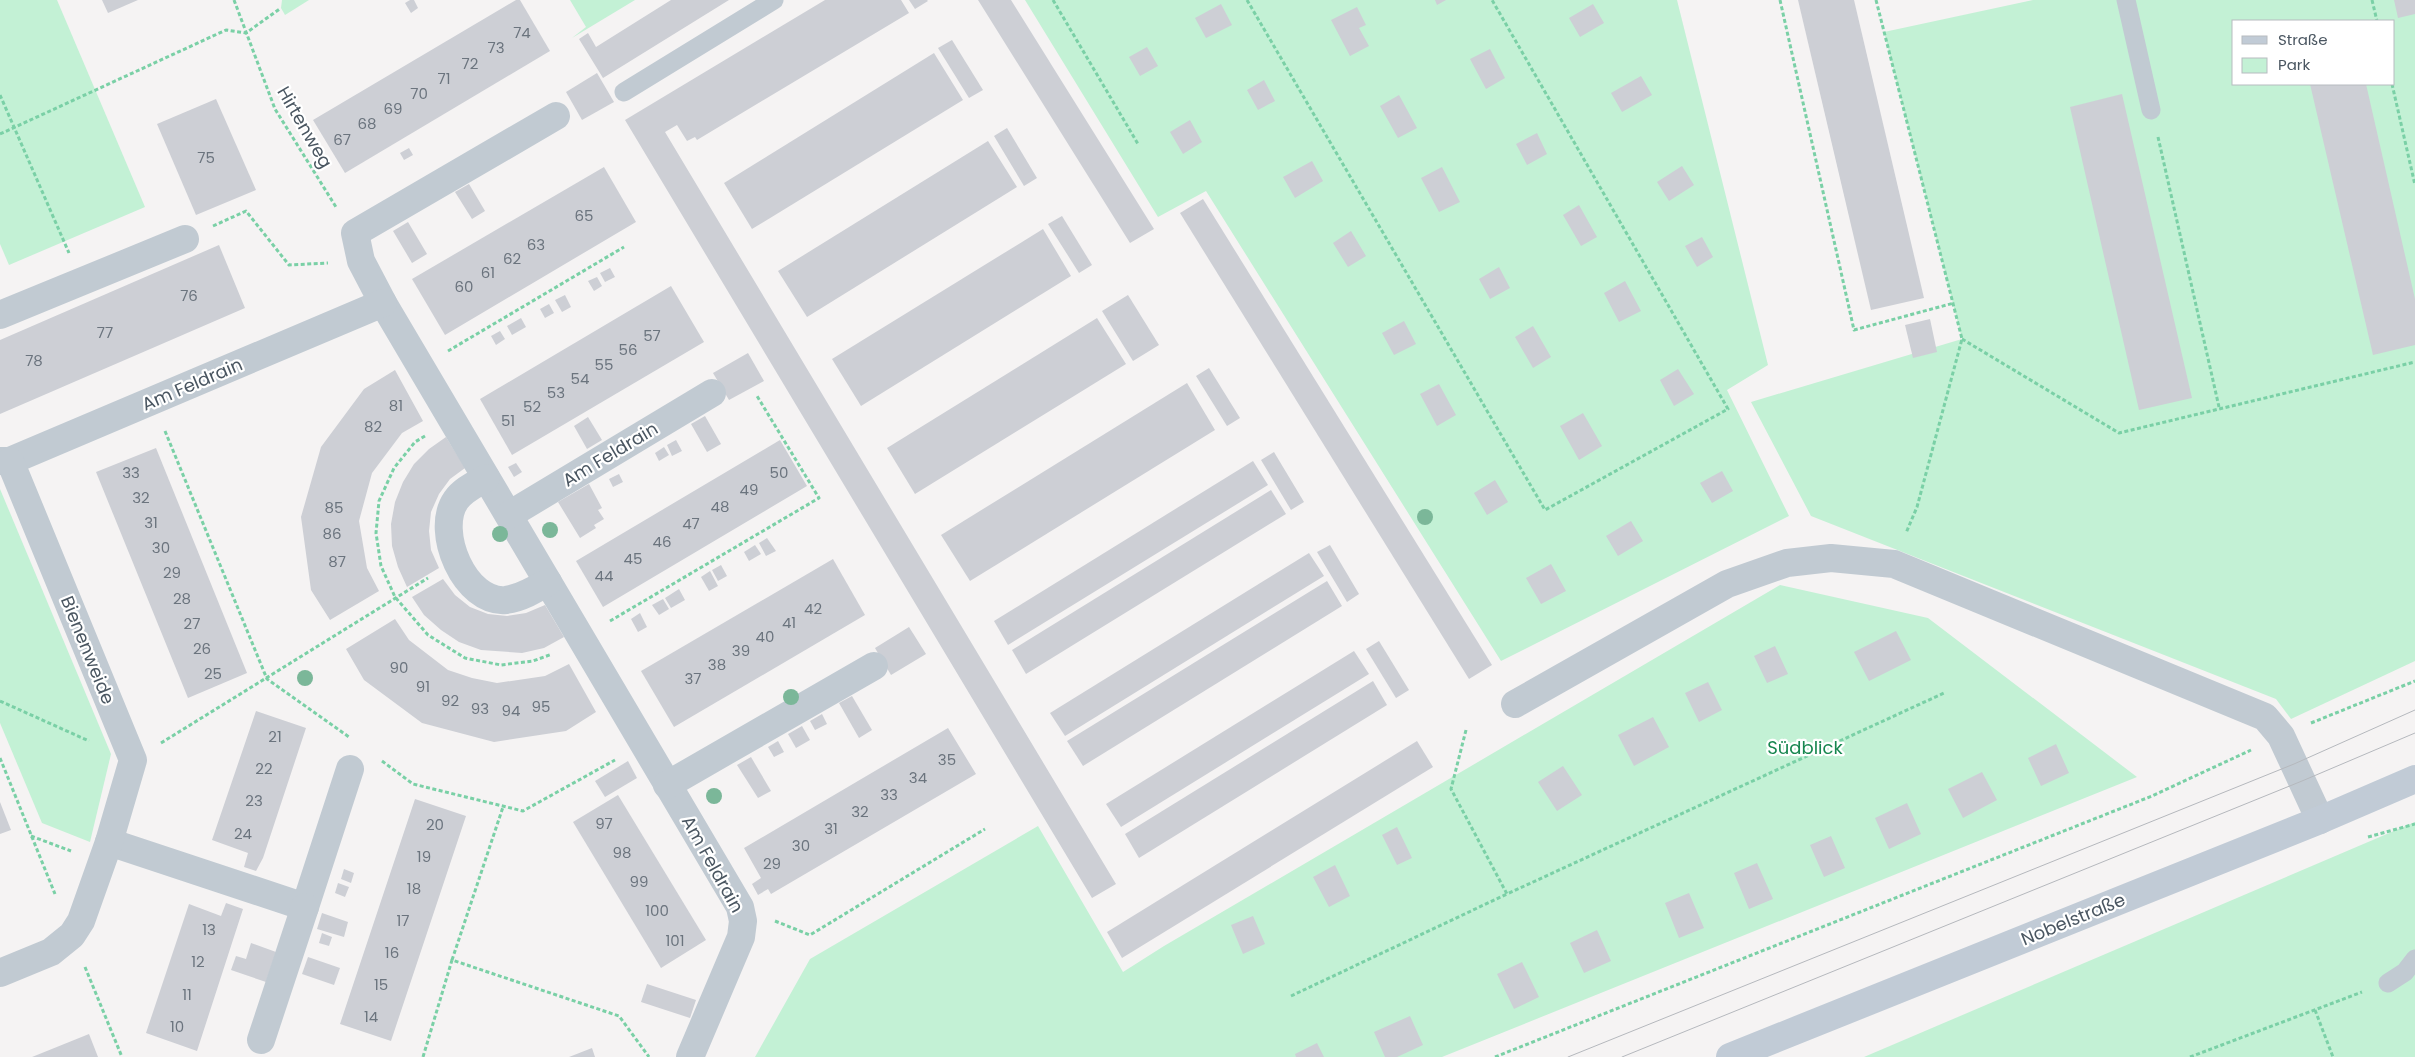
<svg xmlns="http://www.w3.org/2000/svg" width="2415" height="1057" viewBox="0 0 2415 1057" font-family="Poppins,sans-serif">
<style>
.green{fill:#c3f1d5;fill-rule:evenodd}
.building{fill:#cdcfd5}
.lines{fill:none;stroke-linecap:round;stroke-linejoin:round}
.path{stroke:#7ad0a6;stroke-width:3;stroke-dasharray:4 2.5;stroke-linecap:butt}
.service{stroke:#c1cad2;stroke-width:19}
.minor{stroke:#c1cad2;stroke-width:28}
.secondary{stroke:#c1cbd6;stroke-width:28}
.tram{stroke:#b5b8bd;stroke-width:1}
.tree{fill:#7bb799}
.labels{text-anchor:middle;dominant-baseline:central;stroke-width:4.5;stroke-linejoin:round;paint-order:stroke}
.number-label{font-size:15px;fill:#6b747e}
.street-label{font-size:18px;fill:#4a5661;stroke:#fff}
.park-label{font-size:18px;fill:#17864f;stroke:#fff}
</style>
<rect width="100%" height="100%" fill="#f5f3f3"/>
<g class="green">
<path d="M0 0H57L145 207 9 265 0 244Z"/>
<path d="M282 0H309L285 15 281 8Z"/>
<path d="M570 0H635L572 38 586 27Z"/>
<path d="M1025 0H1677L1768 365 1727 390 1789 516 1501 661 1206 191 1158 217Z"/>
<path d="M2033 0H2415V661L2291 719 2276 699 1811 516 1751 402 1962 339 1884 32ZM2234 21H2394V84H2234Z"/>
<path d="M0 489 111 754 90 842 42 823 0 723Z"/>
<path d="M1780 585 1928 618 2137 777 1442 1057H755L810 959 1038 826 1123 972 1164 946Z"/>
<path d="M2415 822V1057H1864Z"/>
</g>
<g class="building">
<path d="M102 0H138L108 13Z"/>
<path d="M410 0H414L418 8 411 13 405 3Z"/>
<path d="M516 0H520L550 51 345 173 313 120Z"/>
<path d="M671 0H729L603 78 579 39 588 33 596 47Z"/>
<path d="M825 0H901L909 13 697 140 695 137 687 141 677 125 665 132 1116 884 1092 898 625 120Z"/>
<path d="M909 0H927L928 1 915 9Z"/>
<path d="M978 0H1011L1154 229 1130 243Z"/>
<path d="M1435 0H1446L1437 5Z"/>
<path d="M1798 0H1854L1924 298 1871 310Z"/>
<path d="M2394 0H2415V14L2398 18Z"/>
<path d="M1221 4 1232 25 1206 38 1195 18Z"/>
<path d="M1593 4 1604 23 1580 37 1569 18Z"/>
<path d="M1357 7 1366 25 1359 28 1369 46 1350 56 1331 20Z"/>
<path d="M952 40 983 90 969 98 938 48Z"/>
<path d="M1147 47 1158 66 1140 76 1129 57Z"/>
<path d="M1490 49 1505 78 1486 89 1470 59Z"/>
<path d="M934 53 963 100 752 229 724 183Z"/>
<path d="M597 73 614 102 582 120 566 92Z"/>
<path d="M1641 76 1652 95 1622 112 1611 93Z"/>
<path d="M1264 80 1275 101 1258 110 1247 90Z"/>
<path d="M2310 84H2366L2415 299V345L2373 355Z"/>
<path d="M2122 94 2192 398 2139 410 2070 107Z"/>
<path d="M1399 95 1417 128 1398 138 1380 106Z"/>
<path d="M216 99 256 190 196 215 157 124Z"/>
<path d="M1190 120 1202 142 1183 154 1170 132Z"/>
<path d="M1007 128 1037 178 1024 186 994 136Z"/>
<path d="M1537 133 1547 154 1527 165 1516 144Z"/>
<path d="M988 141 1017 187 807 317 778 271Z"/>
<path d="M409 148 413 155 404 160 400 153Z"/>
<path d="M1312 161 1323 181 1295 198 1283 177Z"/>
<path d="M1682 166 1694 185 1669 201 1657 182Z"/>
<path d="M604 167 636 222 445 335 412 279Z"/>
<path d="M1442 167 1460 202 1439 212 1421 178Z"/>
<path d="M469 184 485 211 472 219 455 192Z"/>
<path d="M1203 199 1492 665 1469 679 1180 213Z"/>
<path d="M1579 205 1597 237 1581 246 1563 215Z"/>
<path d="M1062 216 1092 265 1079 273 1048 224Z"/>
<path d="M408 222 427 254 412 263 393 231Z"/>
<path d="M1043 229 1071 276 861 406 832 359Z"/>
<path d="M1351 231 1366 256 1348 267 1333 243Z"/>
<path d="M1702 237 1713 257 1697 267 1685 246Z"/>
<path d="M219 245 245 308 0 414V340Z"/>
<path d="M1499 267 1510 288 1490 299 1479 279Z"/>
<path d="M610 268 615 277 605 282 600 273Z"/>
<path d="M597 277 602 286 594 291 588 281Z"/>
<path d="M1625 281 1641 311 1619 322 1604 293Z"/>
<path d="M671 286 704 342 512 455 480 399Z"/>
<path d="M565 295 571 307 562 312 555 300Z"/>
<path d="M1128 295 1159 345 1133 361 1102 311Z"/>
<path d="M549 304 554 313 545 318 540 309Z"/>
<path d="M521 318 526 327 512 335 507 326Z"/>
<path d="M1097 318 1126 364 915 494 887 448Z"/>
<path d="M1930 319 1937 352 1913 358 1905 325Z"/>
<path d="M1404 321 1416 344 1394 355 1382 333Z"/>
<path d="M1533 326 1551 357 1533 368 1515 337Z"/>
<path d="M500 331 505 339 496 345 491 336Z"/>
<path d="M748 353 764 381 729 400 713 373Z"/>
<path d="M1209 368 1240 418 1227 426 1196 376Z"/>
<path d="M1678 369 1694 394 1674 406 1660 380Z"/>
<path d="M395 370 423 421 402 433 372 473 359 521 367 568 379 591 330 620 311 590 301 517 321 447 364 389Z"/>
<path d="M1187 383 1215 430 970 581 941 535Z"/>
<path d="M1439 384 1456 415 1437 426 1420 394Z"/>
<path d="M1583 413 1602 446 1579 460 1560 426Z"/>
<path d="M705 416 721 444 707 452 691 424Z"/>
<path d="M588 417 602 440 587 449 574 426Z"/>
<path d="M446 437 465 468 450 479 439 494 431 512 429 531 431 550 439 568 407 587 398 567 392 546 391 524 395 502 403 482 414 464 429 449Z"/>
<path d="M676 440 682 451 672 456 667 445Z"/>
<path d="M780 440 807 486 603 607 576 561Z"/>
<path d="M664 447 669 455 659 461 655 453Z"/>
<path d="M156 448 247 673 188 698 96 472Z"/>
<path d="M1274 452 1304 502 1291 510 1261 460Z"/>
<path d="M1253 461 1268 485 1008 645 994 621Z"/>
<path d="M516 463 522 472 514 477 508 467Z"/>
<path d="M1722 471 1733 491 1712 503 1700 483Z"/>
<path d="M619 474 623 482 613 487 609 479Z"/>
<path d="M1495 480 1508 502 1487 515 1474 493Z"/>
<path d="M589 484 602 508 598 510 604 519 594 525 596 528 580 538 558 502Z"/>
<path d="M1271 490 1286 514 1026 674 1012 650Z"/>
<path d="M1631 521 1643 541 1618 556 1606 536Z"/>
<path d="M767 538 776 551 766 556 759 543Z"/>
<path d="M755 545 761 554 749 561 744 552Z"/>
<path d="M1330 545 1359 594 1347 602 1317 552Z"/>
<path d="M1309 553 1324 576 1065 736 1050 713Z"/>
<path d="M833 559 865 615 674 727 641 671Z"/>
<path d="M1551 564 1566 591 1541 604 1526 578Z"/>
<path d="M721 565 727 576 718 581 712 570Z"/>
<path d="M710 571 718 586 709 591 701 577Z"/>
<path d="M443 579 455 595 470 607 488 614 507 616 526 613 545 605 564 637 544 648 522 653 481 650 459 642 441 630 424 615 412 597Z"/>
<path d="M1327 581 1342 606 1083 766 1067 741Z"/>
<path d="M679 589 685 600 671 608 665 598Z"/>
<path d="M663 599 669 609 659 615 652 605Z"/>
<path d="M640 613 647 627 638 632 631 619Z"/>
<path d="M395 619 409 640 448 670 472 678 497 683 545 676 569 664 596 712 566 731 494 742 422 723 364 680 346 649Z"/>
<path d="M909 627 926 654 891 675 875 648Z"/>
<path d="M1896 631 1911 660 1869 681 1854 652Z"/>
<path d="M1379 641 1409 690 1396 698 1366 649Z"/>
<path d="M1775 646 1788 674 1767 683 1754 656Z"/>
<path d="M1354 651 1369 674 1121 827 1106 804Z"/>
<path d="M1373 681 1387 705 1139 858 1125 834Z"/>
<path d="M1708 682 1722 710 1699 722 1685 693Z"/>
<path d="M852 696 872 730 859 738 839 703Z"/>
<path d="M256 711 306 728 263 858 256 871 244 867 248 853 212 840Z"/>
<path d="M822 714 827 724 815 730 810 721Z"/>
<path d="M1653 717 1669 747 1634 766 1618 735Z"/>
<path d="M802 726 810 740 796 748 788 734Z"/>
<path d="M948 728 976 774 771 894 768 889 758 895 752 884 761 878 744 848Z"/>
<path d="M778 741 784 752 774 757 768 747Z"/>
<path d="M1417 741 1433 767 1122 958 1107 932Z"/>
<path d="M2056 744 2069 773 2041 786 2028 758Z"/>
<path d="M751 757 771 791 758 798 737 765Z"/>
<path d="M628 761 637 778 605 797 595 781Z"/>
<path d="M1563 766 1582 795 1557 811 1538 782Z"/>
<path d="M1982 772 1997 800 1963 818 1948 789Z"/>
<path d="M618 795 706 940 661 968 573 822Z"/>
<path d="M415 799 466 816 391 1041 340 1024Z"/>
<path d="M0 802 11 830 0 834Z"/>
<path d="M1907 803 1921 834 1889 849 1875 818Z"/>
<path d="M1397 827 1412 858 1397 865 1382 835Z"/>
<path d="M1831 836 1845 868 1824 877 1810 845Z"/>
<path d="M1757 863 1773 899 1749 909 1734 873Z"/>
<path d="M1335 865 1350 896 1329 907 1313 877Z"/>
<path d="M344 869 354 873 351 883 341 879Z"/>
<path d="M338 883 349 887 345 897 335 893Z"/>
<path d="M1689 893 1704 928 1679 938 1665 903Z"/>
<path d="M226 903 243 909 197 1051 146 1033 189 904 221 916Z"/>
<path d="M322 913 348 922 344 937 317 929Z"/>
<path d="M1253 916 1265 944 1243 954 1231 925Z"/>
<path d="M1597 930 1611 961 1584 973 1570 943Z"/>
<path d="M322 933 332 937 329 946 319 943Z"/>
<path d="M251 943 276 952 266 982 231 970 236 956 246 959Z"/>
<path d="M308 957 340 968 334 985 302 974Z"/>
<path d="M1522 962 1539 997 1514 1009 1497 974Z"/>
<path d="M647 984 696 1000 690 1018 641 1002Z"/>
<path d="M1410 1016 1423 1045 1397 1057H1385L1374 1032Z"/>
<path d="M89 1034 98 1057H32Z"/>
<path d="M1317 1043 1324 1057H1296L1295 1054Z"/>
<path d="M592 1048 595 1057H569Z"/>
</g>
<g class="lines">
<g class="path">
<path d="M234 0 275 109 336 207"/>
<path d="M1053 0 1138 144"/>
<path d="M1247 0 1545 510 1728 409 1492 0"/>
<path d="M1780 0 1854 330 1954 303"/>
<path d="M1876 0 1962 339 1917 507 1906 533"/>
<path d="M2372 0 2377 21"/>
<path d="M2392 84 2415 185"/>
<path d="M0 95 69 253"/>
<path d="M0 134 226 30 246 33 281 8"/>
<path d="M2158 137 2219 407"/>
<path d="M213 226 246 211 289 265 328 263"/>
<path d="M1962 339 2119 433 2415 362"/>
<path d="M448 351 624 247"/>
<path d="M165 431 267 679 349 737"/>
<path d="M425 436 415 442 394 468 379 501 376 533 381 566 395 597 428 635 465 658 501 665 533 661 552 654"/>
<path d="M610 621 819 498 757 396"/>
<path d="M0 701 89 741"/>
<path d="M2311 723 2415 681"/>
<path d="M1466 730 1451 789 1507 894 1944 693"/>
<path d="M161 743 428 578"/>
<path d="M0 758 55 894"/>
<path d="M382 761 413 784 523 811 615 760"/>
<path d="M31 836 71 851"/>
<path d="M2368 837 2415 824"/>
<path d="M775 921 810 935 985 829"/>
<path d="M452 960 503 807"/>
<path d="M85 967 122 1057"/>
<path d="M1291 996 1507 894"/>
<path d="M2315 1010 2333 1057"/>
<path d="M423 1057 452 960 619 1016 649 1057"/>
<path d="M1495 1057 2152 796 2251 750"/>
<path d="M2190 1057 2362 992"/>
</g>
<g class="service">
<path d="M2126 0 2151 110"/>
<path d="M624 92 774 0"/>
<path d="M2388 983 2405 972 2415 959"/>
</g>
<g class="minor">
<path d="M556 116 355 233 361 261 383 303 740 907 743 921 741 937 690 1057"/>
<path d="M0 315 185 239"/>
<path d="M0 461H10L383 303"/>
<path d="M486 478C476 484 463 490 456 500 434 531 465 604 506 600 521 598 536 589 548 582"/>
<path d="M509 515 712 393"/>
<path d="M1515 704 1727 584 1787 563 1831 558 1894 564 2265 717 2281 736 2320 820"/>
<path d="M667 785 874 666"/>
<path d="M109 842 305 907 350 769"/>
<path d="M0 973 51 952 72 935 81 921 109 842 133 760 10 461"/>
<path d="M261 1040 305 907"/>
</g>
<path class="secondary" d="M1730 1057 2320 820 2415 779"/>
<g class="tram">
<path d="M1568 1057 2294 764 2415 710"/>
<path d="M1622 1057 2302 781 2415 733"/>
</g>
</g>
<g class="tree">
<circle cx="1425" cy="517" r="8"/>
<circle cx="550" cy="530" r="8"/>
<circle cx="500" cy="534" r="8"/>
<circle cx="305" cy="678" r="8"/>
<circle cx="791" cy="697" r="8"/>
<circle cx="714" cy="796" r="8"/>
</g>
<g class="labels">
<g class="number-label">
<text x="522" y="32">74</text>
<text x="496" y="47">73</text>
<text x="470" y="63">72</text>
<text x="444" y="78">71</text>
<text x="419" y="93">70</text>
<text x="393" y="108">69</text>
<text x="367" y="123">68</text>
<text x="342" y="139">67</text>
<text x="206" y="157">75</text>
<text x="584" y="215">65</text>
<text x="536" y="244">63</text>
<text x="512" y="258">62</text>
<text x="488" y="272">61</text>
<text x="464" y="286">60</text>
<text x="189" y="295">76</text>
<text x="105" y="332">77</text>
<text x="652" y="335">57</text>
<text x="628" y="349">56</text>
<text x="34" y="360">78</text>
<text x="604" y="364">55</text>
<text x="580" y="378">54</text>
<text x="556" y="392">53</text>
<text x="396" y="405">81</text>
<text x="532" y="406">52</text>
<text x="508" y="420">51</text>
<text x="373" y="426">82</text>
<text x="131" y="472">33</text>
<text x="779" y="472">50</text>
<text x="749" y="489">49</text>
<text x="141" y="497">32</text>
<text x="720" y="506">48</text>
<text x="334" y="507">85</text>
<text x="151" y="522">31</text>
<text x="691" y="523">47</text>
<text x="332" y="533">86</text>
<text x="662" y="541">46</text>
<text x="161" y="547">30</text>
<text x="633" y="558">45</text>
<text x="337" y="561">87</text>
<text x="172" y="572">29</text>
<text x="604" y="575">44</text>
<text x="182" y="598">28</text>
<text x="813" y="608">42</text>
<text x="789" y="622">41</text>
<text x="192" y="623">27</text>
<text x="765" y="636">40</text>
<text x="202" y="648">26</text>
<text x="741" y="650">39</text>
<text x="717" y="664">38</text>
<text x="399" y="667">90</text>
<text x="213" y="673">25</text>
<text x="693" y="678">37</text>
<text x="423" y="686">91</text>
<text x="450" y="700">92</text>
<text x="541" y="706">95</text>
<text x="480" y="708">93</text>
<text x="511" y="710">94</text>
<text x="275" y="736">21</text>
<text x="947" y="759">35</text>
<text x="264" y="768">22</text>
<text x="918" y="777">34</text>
<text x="889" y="794">33</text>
<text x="254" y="800">23</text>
<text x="860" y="811">32</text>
<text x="604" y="823">97</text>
<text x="435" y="824">20</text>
<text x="831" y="828">31</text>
<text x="243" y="833">24</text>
<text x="801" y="845">30</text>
<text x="622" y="852">98</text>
<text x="424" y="856">19</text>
<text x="772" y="863">29</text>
<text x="639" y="881">99</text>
<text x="414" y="888">18</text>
<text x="657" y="910">100</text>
<text x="403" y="920">17</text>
<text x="209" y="929">13</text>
<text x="675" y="940">101</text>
<text x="392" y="952">16</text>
<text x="198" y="961">12</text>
<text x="381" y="984">15</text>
<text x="187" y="994">11</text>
<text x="371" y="1016">14</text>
<text x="177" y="1026">10</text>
</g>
<g class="street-label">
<text transform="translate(305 127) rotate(60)">Hirtenweg</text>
<text transform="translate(192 384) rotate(-23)">Am Feldrain</text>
<text transform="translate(610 454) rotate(-31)">Am Feldrain</text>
<text transform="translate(88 650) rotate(68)">Bienenweide</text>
<text transform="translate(713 864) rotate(61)">Am Feldrain</text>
<text transform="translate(2073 919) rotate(-22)">Nobelstraße</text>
</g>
<g class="park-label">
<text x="1805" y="747">Südblick</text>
</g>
</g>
<rect x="2232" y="20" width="162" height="65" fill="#ffffff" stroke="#b7bbc0"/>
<rect x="2242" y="36" width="25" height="8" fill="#c1cbd6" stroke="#b7bbc0"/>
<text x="2278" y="45" font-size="15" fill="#4a5661">Straße</text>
<rect x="2242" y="58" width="25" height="15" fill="#c3f1d5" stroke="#b7bbc0"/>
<text x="2278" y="70" font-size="15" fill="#4a5661">Park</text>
</svg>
